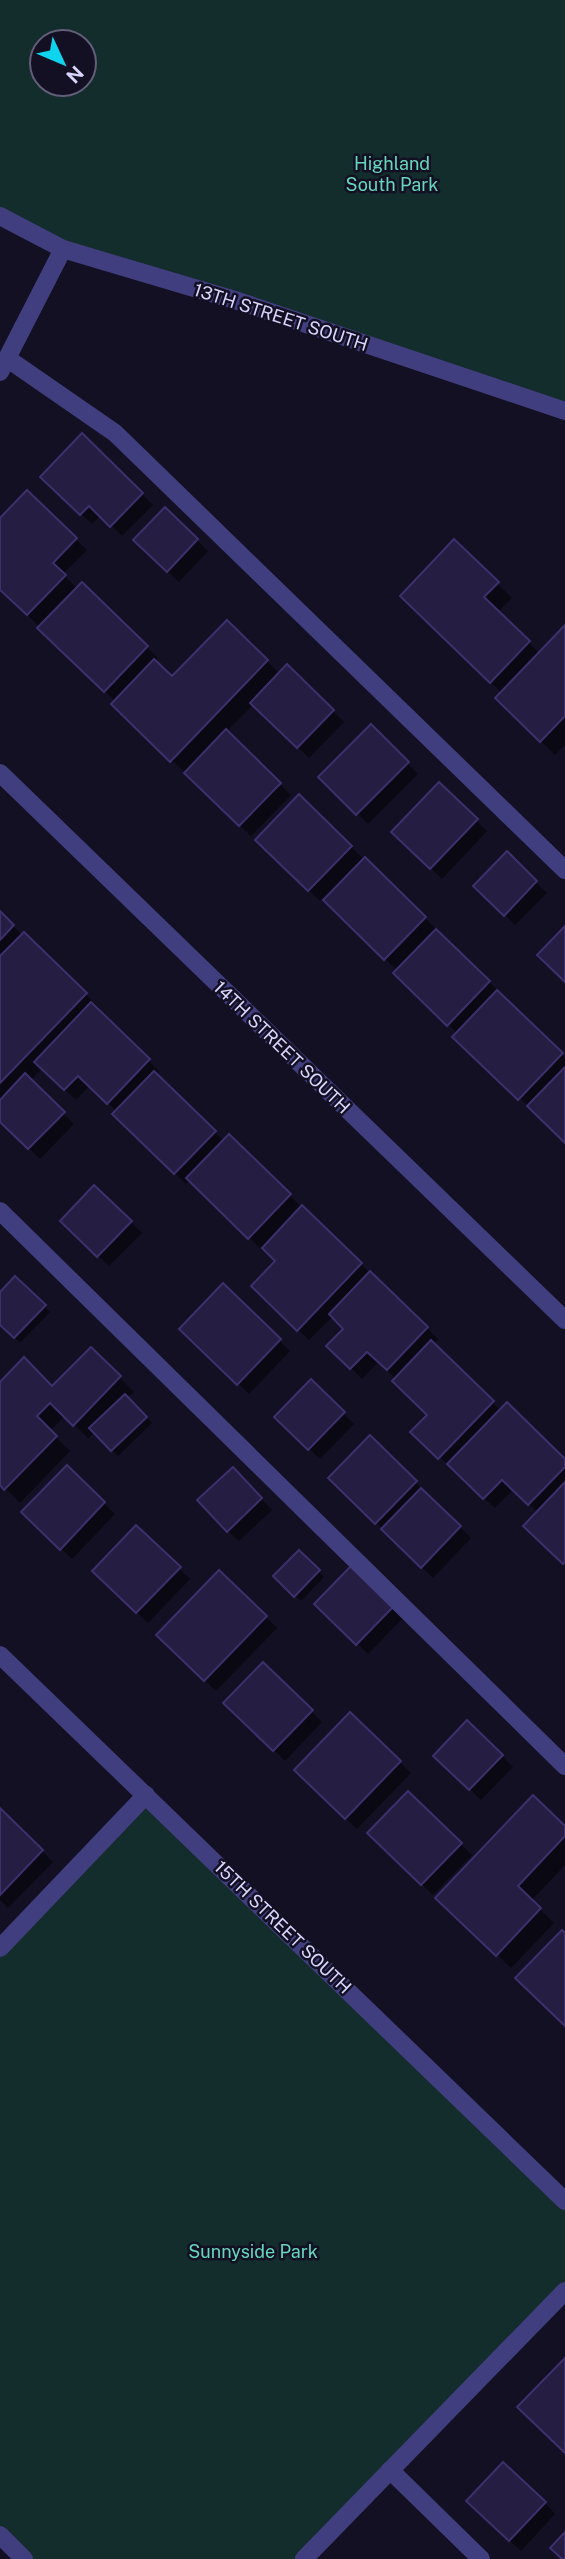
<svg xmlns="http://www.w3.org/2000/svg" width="565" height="2559" viewBox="0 0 565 2559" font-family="'Public Sans',sans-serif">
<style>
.green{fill:#132c2c;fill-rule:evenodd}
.shadow{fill:#0007}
.building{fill:#251d42;stroke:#3d306d;stroke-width:2}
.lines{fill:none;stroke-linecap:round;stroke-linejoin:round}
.minor{stroke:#413e7f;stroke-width:18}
.labels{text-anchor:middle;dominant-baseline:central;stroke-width:5;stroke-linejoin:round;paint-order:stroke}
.park-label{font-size:18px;fill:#65d8bc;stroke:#131023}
.street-label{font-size:18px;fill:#d9d4fc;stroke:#131023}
</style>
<rect width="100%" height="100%" fill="#131023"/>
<g class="green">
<path d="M0 0H565V411L63 249 0 217ZM42 42H84V84H42Z"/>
<path d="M146 1795 565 2201V2291L305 2559H24L0 2535V1946Z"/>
</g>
<g class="shadow">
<path d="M82 436 153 505 122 536 101 515 92 524 42 477Z"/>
<path d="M27 492 87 550 63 574 77 589 82 584 158 658 155 662 172 679 227 622 280 674 287 666 344 722 309 758 254 704 226 732 291 795 251 836 128 718 116 702 0 588V521Z"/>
<path d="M165 509 208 551 179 582 135 540Z"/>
<path d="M454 542 512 598 498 612 540 654 565 628V745L555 755 497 698 502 693 402 596Z"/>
<path d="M371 726 418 774 368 824 320 777Z"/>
<path d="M439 785 487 831 442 879 394 832Z"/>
<path d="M299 797 425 918 565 1058V1141L455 1037 458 1034 395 973 398 971 323 898 320 901 257 840Z"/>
<path d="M507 854 547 893 515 925 476 886Z"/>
<path d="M0 914 100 1008 98 1011 159 1071 156 1075 224 1141 229 1137 427 1328 438 1339 433 1344 501 1411 565 1461V1564L526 1526 538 1513 514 1489 495 1508 413 1432 429 1415 379 1361 362 1379 329 1346 346 1329 333 1316 309 1340 253 1286 278 1261 263 1246 260 1248 190 1180 186 1184 115 1114 117 1112 90 1085 76 1100 43 1068 30 1081 74 1124 40 1159 0 1120Z"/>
<path d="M94 1187 142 1233 109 1266 62 1221Z"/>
<path d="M15 1278 50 1312 20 1343 0 1323V1294Z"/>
<path d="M223 1286 290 1351 249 1394 181 1329Z"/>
<path d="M91 1349 134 1392 127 1398 152 1423 118 1456 95 1432 88 1438 65 1416 50 1431 70 1451 20 1503 0 1483V1384L52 1388Z"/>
<path d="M311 1381 354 1424 320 1459 276 1417Z"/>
<path d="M370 1437 471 1538 433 1578 331 1478Z"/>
<path d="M67 1467 115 1514 72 1559 24 1512Z"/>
<path d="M244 1480 272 1510 239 1541 228 1531Z"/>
<path d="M136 1527 190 1579 148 1623 94 1571Z"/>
<path d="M299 1552 324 1577 301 1601 275 1576Z"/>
<path d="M353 1566 404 1617 368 1654 317 1604Z"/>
<path d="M220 1572 277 1628 216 1691 159 1635Z"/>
<path d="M263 1664 322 1722 285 1761 226 1703Z"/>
<path d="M350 1714 411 1773 357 1829 296 1770Z"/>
<path d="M467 1722 513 1767 481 1800 435 1756Z"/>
<path d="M408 1793 472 1855 433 1895 369 1833Z"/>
<path d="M0 1810 53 1862 8 1908 0 1900Z"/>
<path d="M565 1829V1865L531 1901 554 1923 511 1968 452 1912Z"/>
<path d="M545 2503 555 2514 521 2551 479 2512Z"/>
</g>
<g class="building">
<path d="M82 433 143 493 110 527 89 506 80 515 40 477Z"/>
<path d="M27 490 77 538 53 563 66 575 27 615 0 590V518Z"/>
<path d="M165 507 198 539 167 572 133 540Z"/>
<path d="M454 539 499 582 484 597 530 641 490 683 400 596Z"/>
<path d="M82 582 148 646 104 692 37 628Z"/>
<path d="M227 620 268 660 170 762 111 704 154 659 172 676Z"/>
<path d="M565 625V716L540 742 495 698Z"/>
<path d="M287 664 334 710 297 748 250 703Z"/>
<path d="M371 724 409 762 356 815 318 777Z"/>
<path d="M226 729 281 783 239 826 184 773Z"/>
<path d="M439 782 478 819 430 869 391 832Z"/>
<path d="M299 794 352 846 308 891 255 840Z"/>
<path d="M507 851 537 881 504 916 473 886Z"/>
<path d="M365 857 426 917 384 960 323 900Z"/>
<path d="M0 911 14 925 0 940Z"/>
<path d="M565 926V982L537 955Z"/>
<path d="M436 929 490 981 447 1026 393 973Z"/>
<path d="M24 932 87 993 0 1083V956Z"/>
<path d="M497 990 563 1053 518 1100 452 1037Z"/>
<path d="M91 1002 150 1059 107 1104 78 1076 64 1090 34 1062Z"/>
<path d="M565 1067V1143L527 1106Z"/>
<path d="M154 1071 216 1131 174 1174 112 1114Z"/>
<path d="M25 1073 65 1112 28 1149 0 1122V1100Z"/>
<path d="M229 1134 291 1194 248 1239 186 1178Z"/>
<path d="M94 1185 132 1221 97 1257 60 1221Z"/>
<path d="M302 1205 362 1263 297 1331 251 1286 275 1261 262 1248Z"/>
<path d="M370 1271 428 1327 387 1370 367 1352 350 1369 326 1346 343 1329 329 1314Z"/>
<path d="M15 1276 46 1305 14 1338 0 1325V1292Z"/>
<path d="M223 1283 281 1339 237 1385 179 1329Z"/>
<path d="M431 1340 494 1401 438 1459 410 1432 427 1415 392 1381Z"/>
<path d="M91 1347 121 1376 73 1426 50 1403 37 1416 57 1436 4 1490 0 1485V1382L24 1357 52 1386Z"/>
<path d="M311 1379 345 1412 308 1450 274 1417Z"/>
<path d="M125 1394 147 1417 111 1451 89 1428Z"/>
<path d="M507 1402 565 1459V1467L528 1505 502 1480 483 1499 447 1464Z"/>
<path d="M370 1435 417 1481 375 1524 328 1478Z"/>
<path d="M67 1465 105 1502 60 1550 21 1512Z"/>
<path d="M233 1467 262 1498 227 1532 197 1500Z"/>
<path d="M565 1482V1562L563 1564 523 1526Z"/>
<path d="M421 1488 461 1526 421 1568 381 1529Z"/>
<path d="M136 1525 181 1567 136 1613 92 1571Z"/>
<path d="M299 1550 320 1570 294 1597 273 1576Z"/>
<path d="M353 1564 395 1605 356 1645 314 1604Z"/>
<path d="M219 1570 267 1616 204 1681 156 1635Z"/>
<path d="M263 1662 313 1710 273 1751 223 1703Z"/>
<path d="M350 1712 401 1761 345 1819 294 1770Z"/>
<path d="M467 1720 503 1755 469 1790 433 1756Z"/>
<path d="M408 1791 462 1843 421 1885 367 1833Z"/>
<path d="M533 1795 565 1826V1836L518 1886 541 1908 496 1956 435 1898Z"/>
<path d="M0 1808 43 1850 0 1895Z"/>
<path d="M562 1930 565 1933V2026L515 1978Z"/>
<path d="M565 2358V2453L517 2407Z"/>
<path d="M503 2462 546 2502 509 2541 466 2501Z"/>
<path d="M565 2532V2559H562L550 2548Z"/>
</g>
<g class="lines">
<g class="minor">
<path d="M0 216 63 249 238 301 565 411"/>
<path d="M8 359 115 433 565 870"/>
<path d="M0 372 63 249"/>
<path d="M0 773 565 1320"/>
<path d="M0 1211 565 1766"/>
<path d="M0 1655 565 2201"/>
<path d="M0 1948 146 1795"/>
<path d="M390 2470 481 2559"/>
<path d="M0 2535 24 2559"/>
<path d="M304 2559 565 2291"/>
</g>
</g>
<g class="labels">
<g class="park-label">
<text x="392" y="163">Highland<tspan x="392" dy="21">South Park</tspan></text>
<text x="253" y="2251">Sunnyside Park</text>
</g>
<g class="street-label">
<text transform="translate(281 317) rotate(18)">13TH STREET SOUTH</text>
<text transform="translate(282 1047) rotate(44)">14TH STREET SOUTH</text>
<text transform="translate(283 1927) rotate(44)">15TH STREET SOUTH</text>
</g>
</g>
<g transform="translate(63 63) rotate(134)"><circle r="33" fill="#131023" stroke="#625e7a" stroke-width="2"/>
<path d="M0-5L12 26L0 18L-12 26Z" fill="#0fd4ed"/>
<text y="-10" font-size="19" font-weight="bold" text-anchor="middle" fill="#d9d4fc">N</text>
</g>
</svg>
